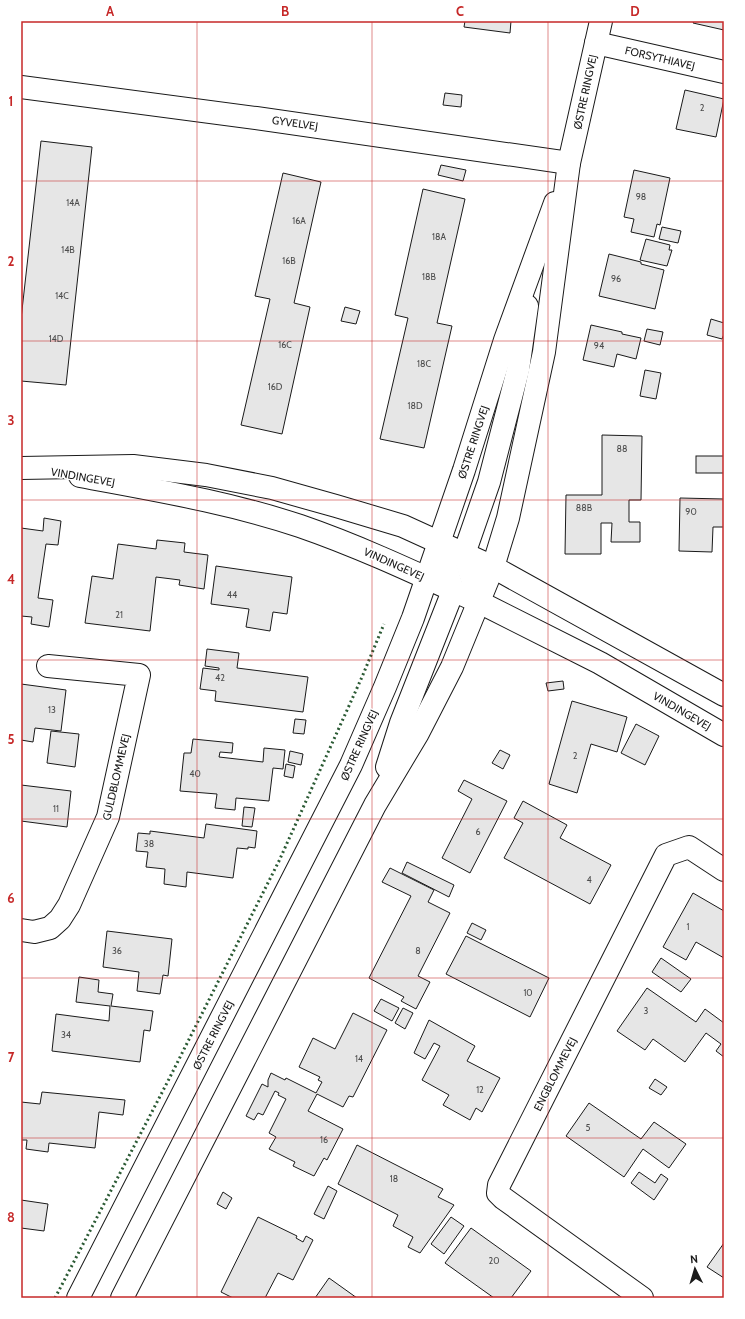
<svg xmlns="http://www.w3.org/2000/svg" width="745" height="1319" viewBox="0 0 745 1319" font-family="Cabin,sans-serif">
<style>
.building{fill:#e6e6e6;stroke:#1a1a1a}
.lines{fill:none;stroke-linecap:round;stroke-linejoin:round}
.minor-casing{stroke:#1a1a1a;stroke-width:24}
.major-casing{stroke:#1a1a1a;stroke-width:24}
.minor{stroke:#fff;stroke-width:22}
.major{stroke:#fff;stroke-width:22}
.hedge{stroke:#2b5a34;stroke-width:3;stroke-dasharray:2 3;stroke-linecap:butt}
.grid{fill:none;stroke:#c62828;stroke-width:1;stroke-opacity:0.55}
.labels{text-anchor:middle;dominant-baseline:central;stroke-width:3;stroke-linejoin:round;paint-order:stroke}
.number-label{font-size:9px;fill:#4d4d4d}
.street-label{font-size:11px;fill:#1a1a1a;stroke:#fff}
.neatline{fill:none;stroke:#c62828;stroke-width:1.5}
.grid-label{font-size:13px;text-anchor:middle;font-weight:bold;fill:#c62828}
</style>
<rect width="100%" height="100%" fill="#fff"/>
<g class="building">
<path d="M465 21H511L510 33 464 27Z"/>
<path d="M694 21H724V30L693 23Z"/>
<path d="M685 90 724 99 716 137 676 129Z"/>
<path d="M445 93 462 95 461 107 443 105Z"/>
<path d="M41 141 92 147 66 385 21 381V319Z"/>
<path d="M441 165 466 170 463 181 438 175Z"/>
<path d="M634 170 670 178 660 225 657 224 654 237 631 232 634 219 624 217Z"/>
<path d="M283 173 321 182 294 303 310 307 282 434 241 425 270 299 255 296Z"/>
<path d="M423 189 465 199 437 323 452 326 424 448 380 439 408 318 395 315Z"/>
<path d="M662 227 681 231 678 243 659 239Z"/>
<path d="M646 239 670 245 669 250H672L667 266 640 260Z"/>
<path d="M609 254 641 262V264L664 270 655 309 599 296Z"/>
<path d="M345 307 360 311 356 324 341 321Z"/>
<path d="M711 319 724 323V334L722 339 707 335Z"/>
<path d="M591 325 622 332V334L641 338 636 359 617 354 614 367 583 360Z"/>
<path d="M647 329 663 332 660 345 644 341Z"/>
<path d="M645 370 661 373 656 399 640 396Z"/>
<path d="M602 435 642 436 641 500H629V522H640V542H611L612 523H601V554H565L566 495H602Z"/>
<rect x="696" y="456" width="28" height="17"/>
<path d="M680 498 724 499V527H713L712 552 679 551Z"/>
<path d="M44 518 61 521 58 545 46 544 38 598 53 600 49 627 31 624 32 617 21 616V528L43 531Z"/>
<path d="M157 540 185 543 184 552 208 555 204 589 179 585 180 580 156 577 150 631 85 623 92 576 113 579 118 544 156 549Z"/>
<path d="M216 566 292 577 287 614 273 612 270 631 246 627 249 609 211 604Z"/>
<path d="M207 649 239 653 237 668 308 677 303 712 215 701 216 691 200 689 203 668 219 670V668L205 666Z"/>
<path d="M563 681 564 689 548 691 546 683Z"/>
<path d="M21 684 66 690 61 731 35 728 33 742 21 740Z"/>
<path d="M572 701 627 717 617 752 591 744 577 793 549 784Z"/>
<path d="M295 719 306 720 304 734 293 733Z"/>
<path d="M636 724 659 736 645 765 621 753Z"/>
<path d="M51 731 79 734 75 767 47 763Z"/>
<path d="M193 739 233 743 232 753 220 752 219 757 263 762 264 748 285 750 283 769 273 768 269 801 236 798 235 810 215 808 217 794 180 791 184 753H191Z"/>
<path d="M500 750 510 755 503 769 492 763Z"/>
<path d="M290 751 303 754 301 765 288 762Z"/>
<path d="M286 764 295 766 293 778 284 776Z"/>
<path d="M464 780 507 801 470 873 442 858 472 799 458 791Z"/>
<path d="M21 785 71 791 67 827 21 821Z"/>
<path d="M523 801 567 825 560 838 611 865 590 904 504 858 523 823 514 818Z"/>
<path d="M244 807 255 808 252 827 242 826Z"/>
<path d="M206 824 257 831 255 848 248 847V849L237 848 233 878 187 872 186 887 164 884 165 869 146 867 148 852 136 851 138 833 150 834V831L204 838Z"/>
<path d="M407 862 454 885 449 897 402 873Z"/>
<path d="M390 868 434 890 428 902 450 913 418 976 430 982 416 1009 401 1001 404 997 369 978 411 896 382 882Z"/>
<path d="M693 893 724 911V958L696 942 686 960 663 947Z"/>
<path d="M472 923 486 930 481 940 467 933Z"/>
<path d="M107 931 172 939 168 976 163 975 160 994 137 991 139 972 103 967Z"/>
<path d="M466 936 549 978 530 1017 446 974Z"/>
<path d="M661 958 691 979 681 992 652 972Z"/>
<path d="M79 977 99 980 98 992 113 994 111 1006 153 1011 150 1031 144 1030 140 1062 52 1051 56 1014 109 1021 110 1006 76 1002Z"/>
<path d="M647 988 696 1022 705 1009 724 1023V1057L716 1051 721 1044 706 1033 685 1062 653 1039 645 1050 617 1031Z"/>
<path d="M381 999 399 1008 392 1021 374 1011Z"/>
<path d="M403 1008 413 1013 405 1029 395 1023Z"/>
<path d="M353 1013 387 1030 353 1097 349 1096 343 1107 317 1094 308 1111 343 1129 327 1160 324 1158 314 1176 293 1166 295 1162 269 1149 276 1137 269 1133 286 1099 278 1095 279 1093 275 1091 263 1115 258 1113 254 1120 246 1116 262 1084 268 1087V1080L271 1073 285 1080 286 1078 316 1093 322 1082 318 1080 320 1077 299 1067 313 1038 335 1049Z"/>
<path d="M429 1020 475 1046 467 1061 500 1078 482 1112 476 1108 470 1120 443 1105 449 1095 422 1080 440 1046 434 1043 425 1059 414 1053Z"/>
<path d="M655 1079 667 1087 661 1095 649 1088Z"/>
<path d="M42 1092 125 1100 123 1115 99 1112 95 1148 49 1143 48 1152 26 1149 27 1140H21V1102L40 1104Z"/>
<path d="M589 1103 641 1139 654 1122 686 1144 669 1168 643 1149 624 1177 566 1136Z"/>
<path d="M357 1145 443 1189 438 1197 454 1205 420 1253 408 1247 413 1237 393 1226 398 1215 338 1184Z"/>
<path d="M639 1172 655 1183 661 1174 668 1179 654 1200 631 1183Z"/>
<path d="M328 1186 337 1191 324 1219 314 1214Z"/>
<path d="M223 1192 232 1198 226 1209 217 1204Z"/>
<path d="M21 1200 48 1204 44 1231 21 1228Z"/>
<path d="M258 1217 297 1236 296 1238 303 1242 306 1236 313 1240 293 1280 278 1273 265 1298H233L221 1292Z"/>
<path d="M451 1217 464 1226 444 1254 431 1244Z"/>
<path d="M471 1228 531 1271 511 1298H494L445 1263Z"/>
<path d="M724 1243V1278L707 1267Z"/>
<path d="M329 1278 357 1298H315Z"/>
</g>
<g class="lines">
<defs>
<g id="minor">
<path d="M596 43 724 72"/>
<path d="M21 87 256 118 569 163"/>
<path d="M21 468 133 466 206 475 272 488 336 506 403 526 493 567"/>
<path d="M80 476C154 490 228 502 300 526 361 547 420 575 479 602"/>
<path d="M21 930 34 932 50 928 60 919 69 905 108 817 139 675 48 666"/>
<path d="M642 1298 503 1198 498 1193 499 1185 666 855 689 847 724 870"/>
</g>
<g id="major">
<path d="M493 567 724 695"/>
<path d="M479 602 464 554 489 482 518 370 527 306"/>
<path d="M479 602 600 663 724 735"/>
<path d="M387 767 401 723 453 591 439 543"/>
<path d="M78 1298 351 765 385 687 413 618 464 470 505 340 555 203"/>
<path d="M122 1298 375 805 418 733 452 667 493 567 508 518 544 352 569 163 601 21"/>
</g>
</defs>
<use href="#minor" class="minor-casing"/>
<use href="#major" class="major-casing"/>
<use href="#minor" class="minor"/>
<use href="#major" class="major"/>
<path class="hedge" d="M55 1298 168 1081 279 861 362 677 384 624"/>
</g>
<path class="grid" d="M197 21V1298M372 21V1298M548 21V1298M21 181H724M21 341H724M21 500H724M21 660H724M21 819H724M21 978H724M21 1138H724"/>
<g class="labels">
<g class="number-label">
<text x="702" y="107">2</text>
<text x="641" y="196">98</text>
<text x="73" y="202">14A</text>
<text x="299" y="220">16A</text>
<text x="439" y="236">18A</text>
<text x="68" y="249">14B</text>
<text x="289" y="260">16B</text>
<text x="429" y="276">18B</text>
<text x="616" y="278">96</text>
<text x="62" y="295">14C</text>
<text x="56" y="338">14D</text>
<text x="285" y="344">16C</text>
<text x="599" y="345">94</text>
<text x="424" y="363">18C</text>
<text x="275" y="386">16D</text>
<text x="415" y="405">18D</text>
<text x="622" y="448">88</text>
<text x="584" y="507">88B</text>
<text x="691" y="511">90</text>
<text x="232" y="594">44</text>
<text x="119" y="614">21</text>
<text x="220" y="677">42</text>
<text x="52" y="709">13</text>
<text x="575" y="755">2</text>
<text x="195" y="773">40</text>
<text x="56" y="808">11</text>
<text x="478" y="831">6</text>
<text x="149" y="843">38</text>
<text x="589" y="879">4</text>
<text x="688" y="926">1</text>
<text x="117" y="950">36</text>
<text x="418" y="950">8</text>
<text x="528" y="992">10</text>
<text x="646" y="1010">3</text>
<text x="66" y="1034">34</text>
<text x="359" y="1058">14</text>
<text x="480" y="1089">12</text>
<text x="588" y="1127">5</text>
<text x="324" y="1139">16</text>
<text x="394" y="1178">18</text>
<text x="494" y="1260">20</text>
</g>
<g class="street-label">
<text transform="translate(660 58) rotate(13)">FORSYTHIAVEJ</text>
<text transform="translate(585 92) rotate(-78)">ØSTRE RINGVEJ</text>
<text transform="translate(295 123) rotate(8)">GYVELVEJ</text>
<text transform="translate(473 442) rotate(-72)">ØSTRE RINGVEJ</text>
<text transform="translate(83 477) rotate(10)">VINDINGEVEJ</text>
<text transform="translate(394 564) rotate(24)">VINDINGEVEJ</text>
<text transform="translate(682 711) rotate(30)">VINDINGEVEJ</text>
<text transform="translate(359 745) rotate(-66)">ØSTRE RINGVEJ</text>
<text transform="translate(116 777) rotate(-77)">GULDBLOMMEVEJ</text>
<text transform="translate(213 1035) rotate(-63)">ØSTRE RINGVEJ</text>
<text transform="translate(555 1074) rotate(-63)">ENGBLOMMEVEJ</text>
</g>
</g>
<rect width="745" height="1319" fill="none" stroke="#ffffff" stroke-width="44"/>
<g transform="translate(695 1269) rotate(355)" stroke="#ffffff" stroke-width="3" paint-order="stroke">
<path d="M0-3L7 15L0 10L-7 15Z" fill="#1a1a1a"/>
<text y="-6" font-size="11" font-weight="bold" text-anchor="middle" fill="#1a1a1a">N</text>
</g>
<rect x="22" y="22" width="701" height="1275" class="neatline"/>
<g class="grid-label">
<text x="110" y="16">A</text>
<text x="285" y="16">B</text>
<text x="460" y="16">C</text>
<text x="635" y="16">D</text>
<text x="11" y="106">1</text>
<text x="11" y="266">2</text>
<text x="11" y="425">3</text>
<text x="11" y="584">4</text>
<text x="11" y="744">5</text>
<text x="11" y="903">6</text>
<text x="11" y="1062">7</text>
<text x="11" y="1222">8</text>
</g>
</svg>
